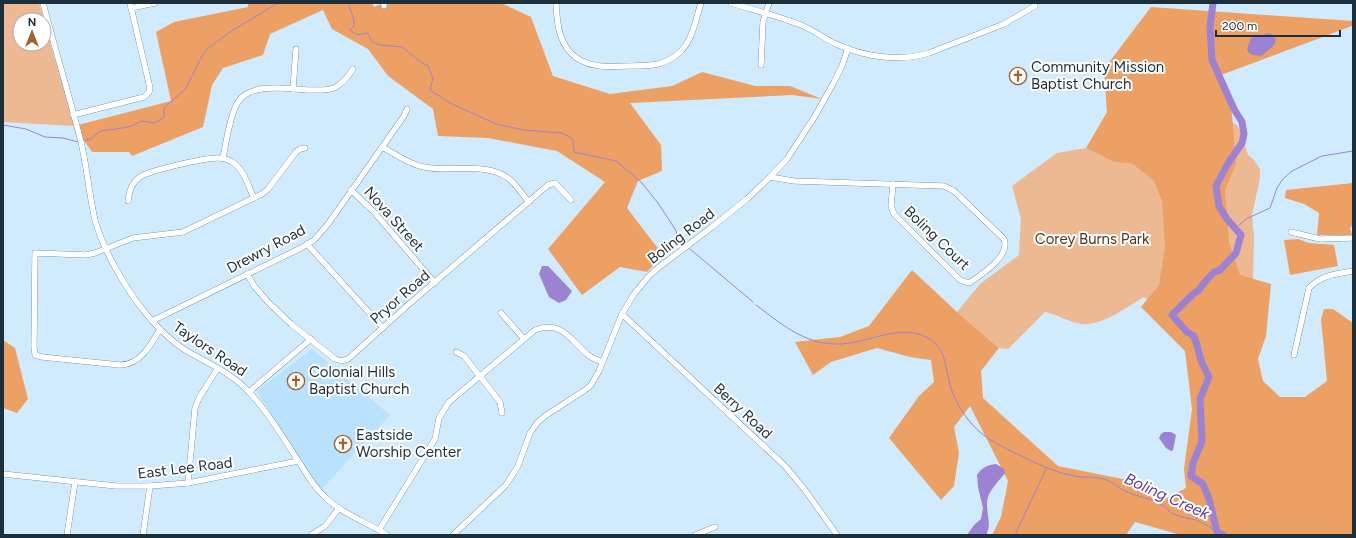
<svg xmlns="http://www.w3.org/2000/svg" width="1356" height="538" viewBox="0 0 1356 538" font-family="Figtree,sans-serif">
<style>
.built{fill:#b8e2fe}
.green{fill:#ecb992}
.forest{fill:#eca063}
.water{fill:#9c82d2}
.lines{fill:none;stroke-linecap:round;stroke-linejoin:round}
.stream{stroke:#9c82d2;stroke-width:1}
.river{stroke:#9c82d2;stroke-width:7}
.minor-casing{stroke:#406a85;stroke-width:6}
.minor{stroke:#fff;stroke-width:5.5}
.labels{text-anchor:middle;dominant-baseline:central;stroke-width:4;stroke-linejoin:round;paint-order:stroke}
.poi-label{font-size:15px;fill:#1d2f3b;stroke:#fff;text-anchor:start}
.street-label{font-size:15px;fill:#1d2f3b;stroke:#fff}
.park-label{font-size:15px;fill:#55361c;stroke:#fff}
.water-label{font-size:16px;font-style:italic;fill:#5f3a99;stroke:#fff}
</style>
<rect width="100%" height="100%" fill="#d1ebfe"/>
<path class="built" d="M312 349 390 415 319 492 257 391Z"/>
<g class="green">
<path d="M3 3H39L44 20H20V44H44V21L74 126 3 122Z"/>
<path d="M1224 86C1228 97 1226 110 1228 121L1237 125 1243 134 1245 145 1248 155 1254 160 1260 169V178L1252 215 1254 237 1253 277 1259 394 1353 443V535L1206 382 1172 322 1144 297C1127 307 1101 327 1081 324 1069 322 1058 315 1045 312L1008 349 999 348 957 312 980 284 1019 255 1021 219 1012 186 1057 153 1086 148 1114 162 1133 164Z"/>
</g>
<g class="forest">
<path d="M248 3H372L374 7 383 3H501L531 17 553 76 610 94 672 86 702 72 755 86H790L822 99 792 95 630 103 661 145 662 171 638 181 627 208 663 255 647 272 620 267 582 295 548 249 605 182 557 151 488 138 438 136 433 109 388 76 368 49 332 29 323 10 270 34 263 55 223 68 212 85 203 127 132 156 129 152H92L74 126 171 101 156 32 174 22 248 7Z"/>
<path d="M1151 7 1353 21 1352 26 1221 75 1232 114 1236 164 1225 190 1229 242 1240 275 1271 284 1266 336 1258 359 1263 381 1280 397H1305L1327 381 1321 319 1324 309H1333L1353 323V535H1181L1135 522 1126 535H992L1001 517 1008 481 970 406 954 427 959 453 954 486 941 500 889 438 919 396 934 382 931 360 910 357 877 348 831 362 813 375 795 342 840 337 869 326 912 270 957 312 999 348 981 371 983 398 1058 466 1152 485 1163 500 1186 488 1184 469 1192 409 1185 351 1141 307 1159 285 1165 247 1162 201 1154 181 1133 164 1114 162 1086 148 1107 112 1104 69Z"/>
<path d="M1353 183V225L1350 228 1352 235H1317L1319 213 1304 204 1285 198 1286 190Z"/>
<path d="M1298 239 1309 243 1334 245 1338 266 1290 275 1284 240Z"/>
<path d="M3 340 15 348 28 399 17 413 3 408Z"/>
</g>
<g class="water">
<path d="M1269 33C1285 41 1268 50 1261 56L1252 55 1249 53 1247 49 1251 38Z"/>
<path d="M542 266H548L572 291 566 300 559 303 549 297 539 274Z"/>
<path d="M1164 432H1171L1176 435 1173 450 1171 451 1166 448 1159 438 1161 434Z"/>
<path d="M996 464 1004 469 1005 473C1000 480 991 488 988 497 984 509 993 523 986 535H967L974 525 981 519 983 508 978 487 977 475C982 467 988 465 996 464Z"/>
</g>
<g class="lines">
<g class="stream">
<path d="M348 3 354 20V26L350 30 357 35 368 33 372 42 380 45 402 47 418 60 428 66 433 78 430 90 450 103 496 124 524 130 562 133 573 139 574 152 616 161 641 182 658 203 675 229 681 244"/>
<path d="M3 125 26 129 45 137 63 138 78 142"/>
<path d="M83 141 91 139 100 131 123 128 132 126 141 121 155 123 164 117V108L183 91 187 86 202 56 206 50 230 32 278 3"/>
<path d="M1235 229 1246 219 1270 208 1277 188 1282 180 1292 171 1322 156 1353 151"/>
<path d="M690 249 753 302"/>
<path d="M756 305C780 323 804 344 836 344 866 345 899 322 928 338 948 349 945 372 952 391 958 407 968 422 981 433 992 442 1005 448 1017 454 1036 463 1053 472 1074 476 1084 478 1096 476 1107 480 1113 482 1118 488 1125 491 1137 497 1152 498 1164 506 1168 509 1171 514 1176 515 1182 518 1190 518 1196 520 1203 522 1211 528 1217 532"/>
<path d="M1015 535 1046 469"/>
</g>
<path class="river" d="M1213 3 1210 27 1212 60 1234 109 1242 122 1244 134 1242 143 1227 165 1216 186 1219 206 1227 219 1241 235 1236 253 1220 270 1214 272 1204 283 1199 290 1192 295 1172 315 1187 332 1194 336 1202 363 1209 377 1200 399 1202 441 1193 463 1191 476 1203 484 1209 499 1217 532 1223 535"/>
<defs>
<g id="minor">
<path d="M43 3C55 49 69 95 81 142 87 167 89 194 95 220 103 250 128 293 148 316 159 329 171 341 185 350 207 363 232 373 249 392 269 413 283 438 299 462 307 475 314 487 325 497 342 514 367 522 387 535"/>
<path d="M556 3C557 20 558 39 570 52 585 69 610 67 630 66 639 66 649 66 658 64 666 62 675 57 681 51 693 39 696 18 701 3"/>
<path d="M731 3C754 10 778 16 801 25 813 30 824 38 836 44 864 57 900 62 929 53L1004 24 1035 6"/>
<path d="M384 6V3"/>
<path d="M131 8 155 3"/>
<path d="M761 65 763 22 769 3"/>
<path d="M293 89 296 49"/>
<path d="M73 115 144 97 149 92 150 88 130 3"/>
<path d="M382 147C396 154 408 164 424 167 451 173 484 161 508 178 516 184 522 194 529 202"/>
<path d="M223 158C226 143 230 114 238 102 250 82 289 89 309 90 317 90 326 91 334 88 342 84 348 77 353 69"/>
<path d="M770 177 794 181 944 186 954 191 1004 239C1011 256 981 275 969 283L960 280 894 214 891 206 893 184"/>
<path d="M351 190 374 212 435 283"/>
<path d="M128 201C129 192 132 182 140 177 150 170 205 158 217 158 222 158 228 159 232 162 244 169 248 186 254 198"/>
<path d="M1291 232 1320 239 1353 238"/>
<path d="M307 244 383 328"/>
<path d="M247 274 255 287 268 302 291 324 335 359 341 361 348 359 408 305 548 185 555 183 571 200"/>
<path d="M501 313 524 339"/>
<path d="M622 314 785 466 805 490 837 535"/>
<path d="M152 321 301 248 314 240 328 224 404 116 407 109"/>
<path d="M160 329C151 345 140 365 120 365L42 357 35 355 34 347 35 253 86 255 95 253 133 238 183 232 262 194 268 189 296 152 300 149 305 148"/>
<path d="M456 352 464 356 500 402 502 413"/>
<path d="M1294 355 1309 288C1321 275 1336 274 1353 271"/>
<path d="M249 392 311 339"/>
<path d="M3 474 116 486H150L188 483 298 461"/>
<path d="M188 483 195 408 199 398 218 368"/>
<path d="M379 530 435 439 439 418 449 402 535 330C563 320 570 340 588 355 592 358 597 360 602 362"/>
<path d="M67 535 75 482"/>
<path d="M143 535 150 486"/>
<path d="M311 535 325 526 339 508"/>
<path d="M453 535 506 485 518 466 530 433 537 423 545 416 585 390 591 385 599 371 622 314 634 294 649 276 658 268 712 227 747 199 770 177 787 159 815 116 834 82 842 66 848 48"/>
<path d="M695 535 715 527"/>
</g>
</defs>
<use href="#minor" class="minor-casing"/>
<use href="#minor" class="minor"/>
</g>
<defs>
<symbol id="church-ring" viewBox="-11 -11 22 22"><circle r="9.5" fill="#fff" stroke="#a2622b" stroke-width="1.5"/><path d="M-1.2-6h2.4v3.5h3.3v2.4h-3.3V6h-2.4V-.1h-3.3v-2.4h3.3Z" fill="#a2622b"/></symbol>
</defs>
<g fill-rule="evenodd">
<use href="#church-ring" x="1008" y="66" width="20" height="20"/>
<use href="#church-ring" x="286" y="371" width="20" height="20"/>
<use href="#church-ring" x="333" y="434" width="20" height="20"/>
</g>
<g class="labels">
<g class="poi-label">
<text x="1031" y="67">Community Mission<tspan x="1031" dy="17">Baptist Church</tspan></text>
<text x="309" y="372">Colonial Hills<tspan x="309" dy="17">Baptist Church</tspan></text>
<text x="356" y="435">Eastside<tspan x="356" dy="17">Worship Center</tspan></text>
</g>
<g class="street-label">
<text transform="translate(394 219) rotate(48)">Nova Street</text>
<text transform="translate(681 236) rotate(-38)">Boling Road</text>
<text transform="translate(937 238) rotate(44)">Boling Court</text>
<text transform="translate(266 249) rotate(-28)">Drewry Road</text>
<text transform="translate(400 297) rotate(-41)">Pryor Road</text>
<text transform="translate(210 349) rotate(34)">Taylors Road</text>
<text transform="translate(743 411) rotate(43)">Berry Road</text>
<text transform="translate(185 468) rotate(-7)">East Lee Road</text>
</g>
<g class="park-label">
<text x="1092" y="239">Corey Burns Park</text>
</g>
<g class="water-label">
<text transform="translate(1167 496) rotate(24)">Boling Creek</text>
</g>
</g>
<rect width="1356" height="538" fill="none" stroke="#1d2f3b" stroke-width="8"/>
<g transform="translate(32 32)"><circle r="19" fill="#ffffff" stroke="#a5acb1"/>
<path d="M0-3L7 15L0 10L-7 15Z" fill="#a2622b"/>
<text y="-6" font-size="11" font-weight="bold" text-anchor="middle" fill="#1d2f3b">N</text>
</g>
<path d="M1216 30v6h124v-6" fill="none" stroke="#1d2f3b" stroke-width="2"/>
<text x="1222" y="30" font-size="12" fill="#1d2f3b" stroke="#ffffff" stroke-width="3" paint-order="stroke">200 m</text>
</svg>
